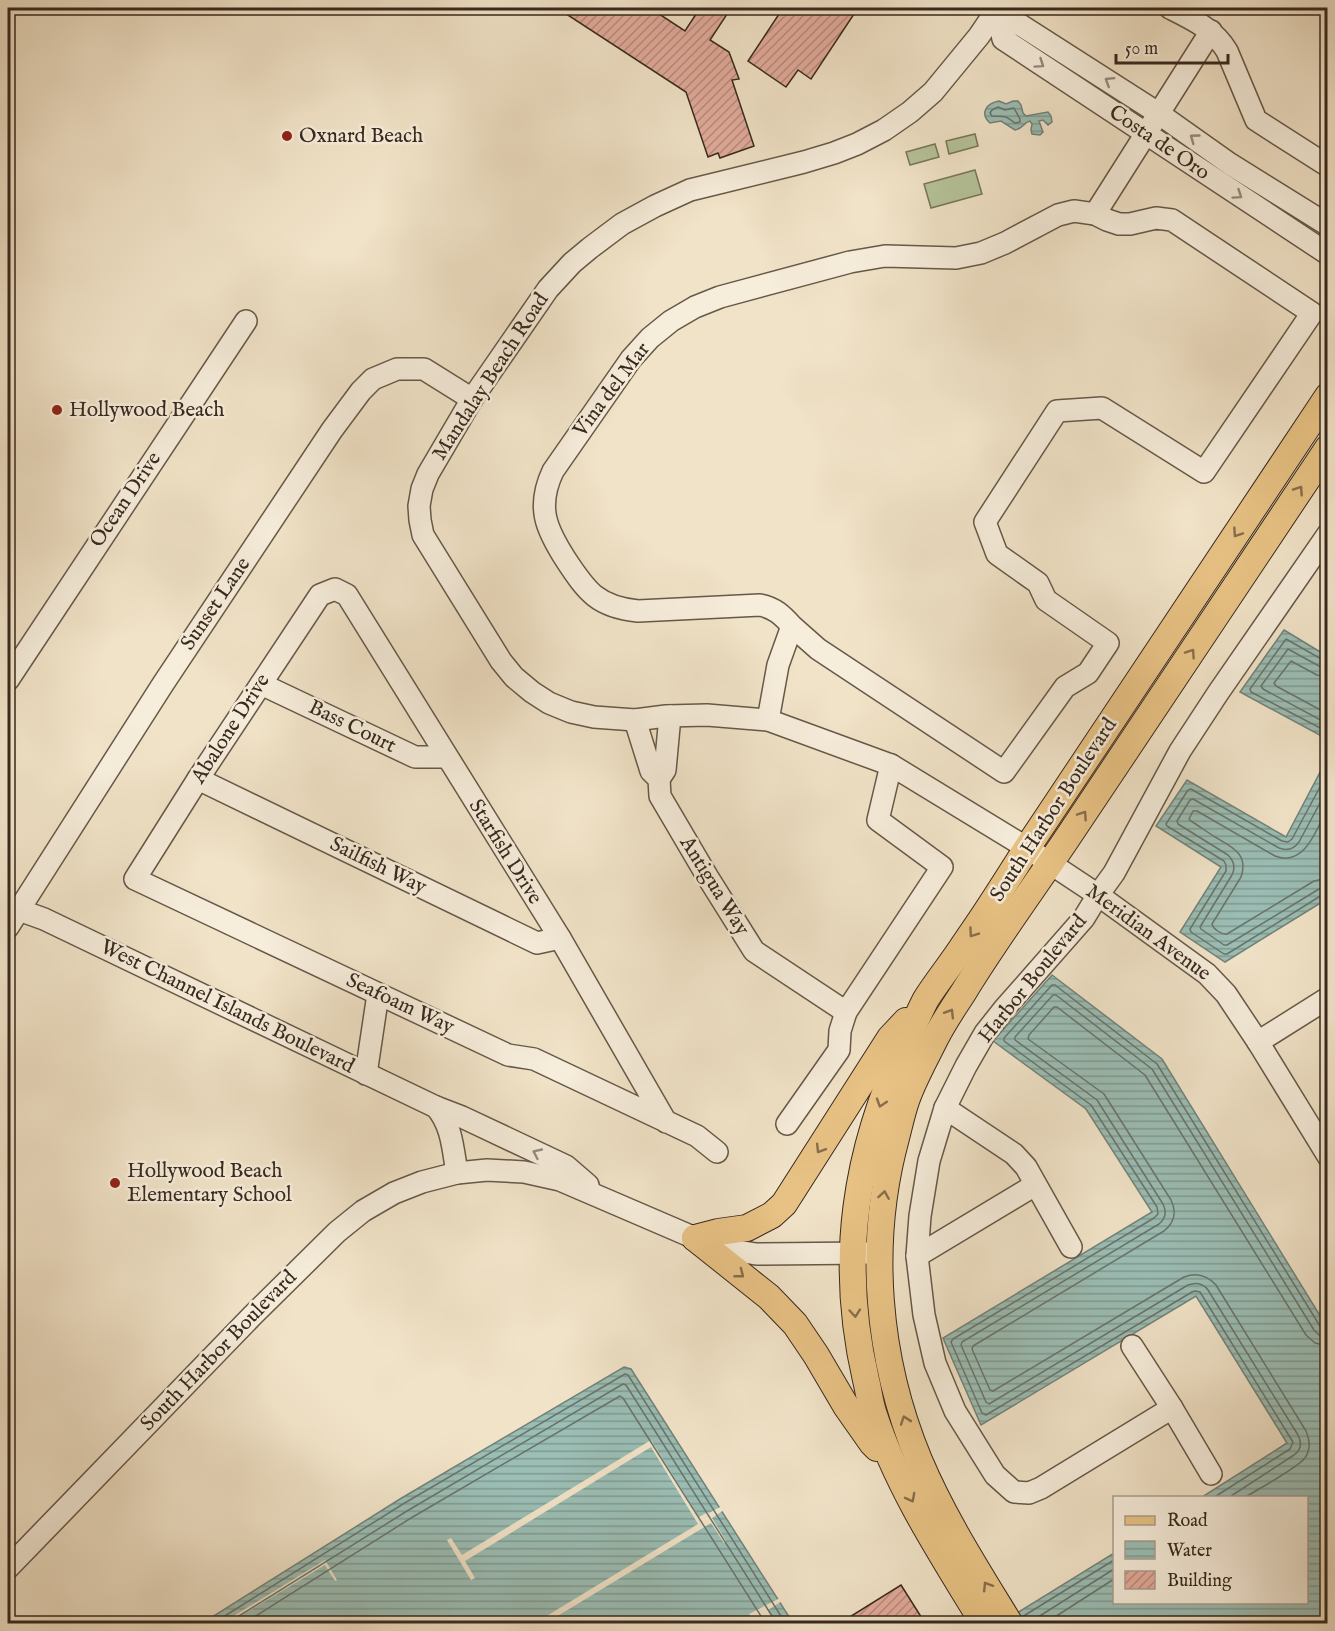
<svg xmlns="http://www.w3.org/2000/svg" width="1335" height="1631" viewBox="0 0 1335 1631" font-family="'IM FELL English',serif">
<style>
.green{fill:#b6c499;stroke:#76765c;stroke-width:1.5}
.water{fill:url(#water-rules);stroke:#738279;stroke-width:1.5}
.pier{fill:#f1e3c8}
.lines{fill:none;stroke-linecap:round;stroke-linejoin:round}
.shore{stroke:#69746a;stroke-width:1.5}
.building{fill:url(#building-hatch);stroke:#37291e;stroke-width:1.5}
.minor-casing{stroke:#665848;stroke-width:24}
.major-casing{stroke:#37291e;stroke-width:28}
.minor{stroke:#f6eddb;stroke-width:21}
.major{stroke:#e8c284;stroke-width:26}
.oneway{stroke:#968b7c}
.oneway2{stroke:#876e4c}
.poi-dot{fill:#8f2418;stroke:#f6eddb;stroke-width:2}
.labels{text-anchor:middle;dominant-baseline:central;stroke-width:5;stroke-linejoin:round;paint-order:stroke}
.poi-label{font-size:21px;fill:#37291e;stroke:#f6eddb;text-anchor:start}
.street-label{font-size:21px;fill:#37291e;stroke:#f6eddb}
</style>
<defs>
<pattern id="water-rules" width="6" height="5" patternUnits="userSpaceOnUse" patternTransform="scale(1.5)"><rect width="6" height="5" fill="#9bbeb5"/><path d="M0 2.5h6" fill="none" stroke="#7f9a93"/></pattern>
<pattern id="building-hatch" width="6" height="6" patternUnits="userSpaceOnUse" patternTransform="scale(1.5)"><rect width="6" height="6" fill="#e2ab9b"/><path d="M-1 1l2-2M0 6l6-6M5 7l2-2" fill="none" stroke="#b88b7e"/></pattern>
</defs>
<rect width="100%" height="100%" fill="#f1e3c8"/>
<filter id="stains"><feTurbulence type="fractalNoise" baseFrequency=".00333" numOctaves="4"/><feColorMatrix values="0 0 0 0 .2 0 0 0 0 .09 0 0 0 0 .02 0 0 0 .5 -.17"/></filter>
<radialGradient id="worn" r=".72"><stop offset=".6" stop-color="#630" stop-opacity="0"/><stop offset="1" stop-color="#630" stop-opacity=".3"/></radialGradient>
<g class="green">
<path d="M975 134 978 146 949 154 946 141Z"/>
<path d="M935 144 939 157 910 165 906 152Z"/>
<path d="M975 170 982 194 931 208 924 184Z"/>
</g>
<g class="water">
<path d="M999 101 1006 104 1013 101H1018L1021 105 1023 113 1026 116 1048 112 1051 116 1052 122 1048 125 1043 120 1039 121 1043 132 1040 135 1032 134 1031 130 1032 124 1030 121C1024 122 1024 128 1015 130L1001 121 990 123C979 113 987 103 999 101Z"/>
<path d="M1284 630 1327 656V739L1240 692Z"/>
<path d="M1327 759V899L1225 962 1180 932 1221 867 1156 826 1187 780 1286 837Z"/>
<path d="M1052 975 1162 1059 1327 1327V1623H1001L1114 1553V1602H1306V1498L1202 1497 1287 1443 1196 1296 981 1425 943 1338 1152 1212 1086 1109 993 1041Z"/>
<path d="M624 1367 631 1369 793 1623 201 1624 400 1499Z"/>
</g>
<g class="pier">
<path d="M651 1440 699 1517 708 1512 709 1513 722 1506 724 1510 712 1518 726 1541 724 1543 711 1523 546 1623H535L698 1524 651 1447 465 1561 475 1578 471 1580 447 1540 451 1538 462 1555Z"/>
<path d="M325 1560 337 1580 335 1581 325 1565 229 1623H222Z"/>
<path d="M780 1598 782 1601 768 1610 776 1623H772L767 1616 754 1623H744L752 1618 749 1614Z"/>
</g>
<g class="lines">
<g class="shore">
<path d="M998 107 1005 110 1014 108 1020 119V122L1015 123C1003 114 1005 117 992 116L990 113 992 110Z"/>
<path d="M1328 660H1323L1286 639 1250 689 1251 692 1328 732"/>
<path d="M1328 668 1319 666 1288 649 1261 686 1263 689 1328 724"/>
<path d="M1328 677 1317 675 1291 661 1274 683 1276 686 1328 714"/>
<path d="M1328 772 1292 839 1288 842 1282 841 1191 789 1188 790 1166 824 1167 826 1224 861 1226 865V871L1190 929 1191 932 1224 954H1227L1322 895 1328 894"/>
<path d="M1328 788 1299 842C1294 849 1287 851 1279 848L1193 799 1190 800 1177 821 1178 824 1228 855C1234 861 1236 867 1232 875L1200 927 1201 929 1224 945H1227L1319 889 1328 887"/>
<path d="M1328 807C1317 828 1305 868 1275 856L1197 811H1193L1189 819 1191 821C1199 826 1207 832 1215 837 1232 847 1249 854 1241 877L1212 924C1213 929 1222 935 1227 934L1314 881 1328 878"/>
<path d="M1213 1498 1290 1449 1293 1442 1200 1292 1195 1291 1192 1292 986 1415 982 1413 951 1342 953 1339 1154 1218 1158 1214 1157 1207 1091 1105 1004 1041V1038L1052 985H1055L1157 1064 1320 1326 1323 1329H1328"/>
<path d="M1228 1498 1294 1455C1301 1450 1302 1443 1298 1435L1208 1290C1203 1283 1196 1282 1188 1285L989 1404 986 1402 961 1345 962 1342 1159 1224C1165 1219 1167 1212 1163 1204L1097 1100 1015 1040V1037L1053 995H1056L1152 1069 1314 1330 1319 1335 1328 1337"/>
<path d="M1244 1498C1258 1489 1296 1469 1305 1458 1311 1449 1310 1440 1306 1431L1216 1285C1207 1275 1197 1272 1184 1277L993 1391 990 1390 972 1349 973 1346 1164 1231C1174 1223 1177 1212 1171 1200L1104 1094 1028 1039 1029 1035 1054 1007H1057L1145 1075 1306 1335 1315 1343 1328 1346"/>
<path d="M1022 1617 1114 1560"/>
<path d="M212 1624 403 1504 625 1374 628 1375 786 1624"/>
<path d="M226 1624 407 1511 623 1384 626 1385 777 1624"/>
<path d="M243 1624 411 1518 620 1396 623 1398 766 1624"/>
<path d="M1027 1624 1114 1569"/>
<path d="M1044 1624 1114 1579"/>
</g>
</g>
<g class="building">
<path d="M557 8H659L656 12 685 31 700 8H731L710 40 729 52 739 79 732 80 754 146 720 158 718 153 708 157 686 92Z"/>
<path d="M783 8H858L811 79 798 70 786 87 748 61Z"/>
<path d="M901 1585 925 1623H840Z"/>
</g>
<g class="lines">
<defs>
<g id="minor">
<path d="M998 8 979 36 933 92 910 112 884 130 857 144 834 153 804 162 690 190 655 206 622 224 590 248 572 263 548 289 472 399 428 474 422 489 419 506 420 520 423 535 501 661 514 677 532 692 549 703 571 712 594 717 635 720 666 716 707 715 768 720 891 765 1027 848 1098 895 1207 974 1226 994 1258 1042 1328 1156"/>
<path d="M1170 8C1192 19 1214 29 1227 51L1256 120 1328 166"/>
<path d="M991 20 1000 25 1019 24 1158 113 1230 164 1328 225"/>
<path d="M1000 25 1003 39 1328 254"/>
<path d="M1095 214 1211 31"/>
<path d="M8 680 246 321"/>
<path d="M261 684 415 757H446"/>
<path d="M635 720 651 771 659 779 660 796 707 876 754 951 846 1012"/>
<path d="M768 720 778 665 792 626C782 615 775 608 760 605L638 611C598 607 587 592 566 560 546 529 536 507 553 471L631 359 650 338 671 321 695 307 720 297 850 262 885 256 956 258 981 253 1005 243 1058 215 1074 211 1095 214 1107 220 1119 224H1130L1156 218 1172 220 1312 313 1204 472 1102 408 1057 411 985 522 997 554 1038 583 1046 600 1108 643 1088 673 1065 687 1004 772 818 649 792 626"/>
<path d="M198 779 537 943 560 938"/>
<path d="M659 779 665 770 670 716"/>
<path d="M8 906 44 919 436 1107C452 1125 453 1150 457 1173"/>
<path d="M8 927 163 684 332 430 361 391 373 379 397 369H424L472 399"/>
<path d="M1258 1042 1328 998"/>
<path d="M366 1074 378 994"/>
<path d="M436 1107 462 1117 566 1166 588 1185"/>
<path d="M945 1108 1014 1154 1026 1167 1071 1247"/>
<path d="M666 1122 560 938 347 595 335 589 320 595 198 779 135 879 508 1055 534 1059 697 1136 717 1152"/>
<path d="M787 1124 839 1050 840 1031 846 1012 942 867 878 820 891 765"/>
<path d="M917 1256 1035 1185"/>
<path d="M1132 1346 1172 1408 1211 1474"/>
<path d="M1172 1408 1041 1488 1029 1493 1014 1492 995 1475 955 1411 935 1363 924 1315 917 1256 920 1216 929 1161 945 1108 966 1066 985 1033 1004 1009 1084 918 1098 895 1114 873 1180 751 1218 693 1328 534"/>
<path d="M8 1568 252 1316 337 1232 363 1211 394 1193 422 1182 457 1173 487 1170 524 1172 560 1180 695 1238 731 1250 756 1254 870 1253"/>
</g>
<g id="major">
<path d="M695 1238 718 1232 747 1228 772 1215 784 1204 890 1038 906 1021"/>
<path d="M695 1238 769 1297 795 1324 816 1355 846 1406 872 1443 877 1448"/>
<path d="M984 1624C944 1558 898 1489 874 1415 870 1404 869 1392 866 1380 838 1260 855 1151 907 1040 913 1027 919 1012 926 999 938 980 953 962 965 943 987 912 1007 880 1027 848L1328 396"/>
<path d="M1010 1624C977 1570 943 1517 919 1460 877 1359 867 1244 896 1138 900 1123 903 1107 909 1093 916 1075 926 1057 935 1039 943 1023 953 1008 963 993 994 942 1030 893 1064 843 1152 711 1240 580 1328 448"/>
</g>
</defs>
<use href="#minor" class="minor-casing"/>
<use href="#major" class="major-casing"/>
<use href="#minor" class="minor"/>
<use href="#major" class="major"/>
</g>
<defs><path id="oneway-chevron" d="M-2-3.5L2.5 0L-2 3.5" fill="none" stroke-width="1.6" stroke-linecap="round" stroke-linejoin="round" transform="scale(1.5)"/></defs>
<g class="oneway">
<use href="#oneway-chevron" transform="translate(1040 64) rotate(34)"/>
<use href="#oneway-chevron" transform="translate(1109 81) rotate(-148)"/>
<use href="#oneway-chevron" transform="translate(1194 138) rotate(-144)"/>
<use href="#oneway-chevron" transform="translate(1238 195) rotate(34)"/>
<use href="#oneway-chevron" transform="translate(537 1153) rotate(-155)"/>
</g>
<g class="oneway2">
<use href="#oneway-chevron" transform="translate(1299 490) rotate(-56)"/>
<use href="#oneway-chevron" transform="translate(1237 533) rotate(124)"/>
<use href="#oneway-chevron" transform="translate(1191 653) rotate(-56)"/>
<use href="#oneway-chevron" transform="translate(1083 815) rotate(-56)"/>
<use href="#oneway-chevron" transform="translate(973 933) rotate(125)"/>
<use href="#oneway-chevron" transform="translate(950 1013) rotate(-58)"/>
<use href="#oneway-chevron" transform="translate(881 1103) rotate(108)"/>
<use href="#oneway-chevron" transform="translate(820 1149) rotate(122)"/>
<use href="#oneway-chevron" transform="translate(884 1195) rotate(-81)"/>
<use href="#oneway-chevron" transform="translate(740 1274) rotate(38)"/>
<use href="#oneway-chevron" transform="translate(855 1313) rotate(85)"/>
<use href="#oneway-chevron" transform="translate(905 1420) rotate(-109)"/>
<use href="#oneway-chevron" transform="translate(911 1498) rotate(62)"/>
<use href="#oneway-chevron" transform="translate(987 1586) rotate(-122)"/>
</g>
<g class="poi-dot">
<circle cx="287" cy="136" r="6"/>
<circle cx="57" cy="410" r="6"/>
<circle cx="115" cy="1183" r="6"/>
</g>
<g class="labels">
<g class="poi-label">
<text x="299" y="136">Oxnard Beach</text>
<text x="69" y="410">Hollywood Beach</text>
<text x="127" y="1171">Hollywood Beach<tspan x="127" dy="24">Elementary School</tspan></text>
</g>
<g class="street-label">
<text transform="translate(1159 143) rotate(34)">Costa de Oro</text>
<text transform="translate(491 377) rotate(-57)">Mandalay Beach Road</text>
<text transform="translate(612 390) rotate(-53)">Vina del Mar</text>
<text transform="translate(126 500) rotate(-56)">Ocean Drive</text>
<text transform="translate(216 604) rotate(-56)">Sunset Lane</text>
<text transform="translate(352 727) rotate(26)">Bass Court</text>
<text transform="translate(231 729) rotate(-57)">Abalone Drive</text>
<text transform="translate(1054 810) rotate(-57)">South Harbor Boulevard</text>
<text transform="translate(505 852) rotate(58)">Starfish Drive</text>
<text transform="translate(378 866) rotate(26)">Sailfish Way</text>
<text transform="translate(714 886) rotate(58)">Antigua Way</text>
<text transform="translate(1148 933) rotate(36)">Meridian Avenue</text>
<text transform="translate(1033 979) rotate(-51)">Harbor Boulevard</text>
<text transform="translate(400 1004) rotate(25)">Seafoam Way</text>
<text transform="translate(227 1007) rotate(26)">West Channel Islands Boulevard</text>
<text transform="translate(219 1351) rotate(-46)">South Harbor Boulevard</text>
</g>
</g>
<rect width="1335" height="1631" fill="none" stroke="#f1e3c8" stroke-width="30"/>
<rect x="9" y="9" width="1317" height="1613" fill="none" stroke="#37291e" stroke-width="3"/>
<rect x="15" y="15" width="1305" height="1601" fill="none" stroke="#37291e" stroke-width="1.5"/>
<rect x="1113" y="1496" width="195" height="108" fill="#f6eddb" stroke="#aa9f8f" stroke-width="1.5"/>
<rect x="1125" y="1516" width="30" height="9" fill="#e8c284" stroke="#aa9f8f" stroke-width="1.5"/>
<text x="1167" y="1526" font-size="18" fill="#37291e">Road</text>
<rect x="1125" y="1541" width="30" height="18" fill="url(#water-rules)" stroke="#aa9f8f" stroke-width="1.5"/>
<text x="1167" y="1556" font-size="18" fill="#37291e">Water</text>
<rect x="1125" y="1571" width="30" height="18" fill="url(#building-hatch)" stroke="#aa9f8f" stroke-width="1.5"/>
<text x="1167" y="1586" font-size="18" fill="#37291e">Building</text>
<path d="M1116 54v9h112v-9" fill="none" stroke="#37291e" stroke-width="3"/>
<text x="1125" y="54" font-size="18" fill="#37291e" stroke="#f6eddb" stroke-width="4.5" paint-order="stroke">50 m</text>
<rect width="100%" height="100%" filter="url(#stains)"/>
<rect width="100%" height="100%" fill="url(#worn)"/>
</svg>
